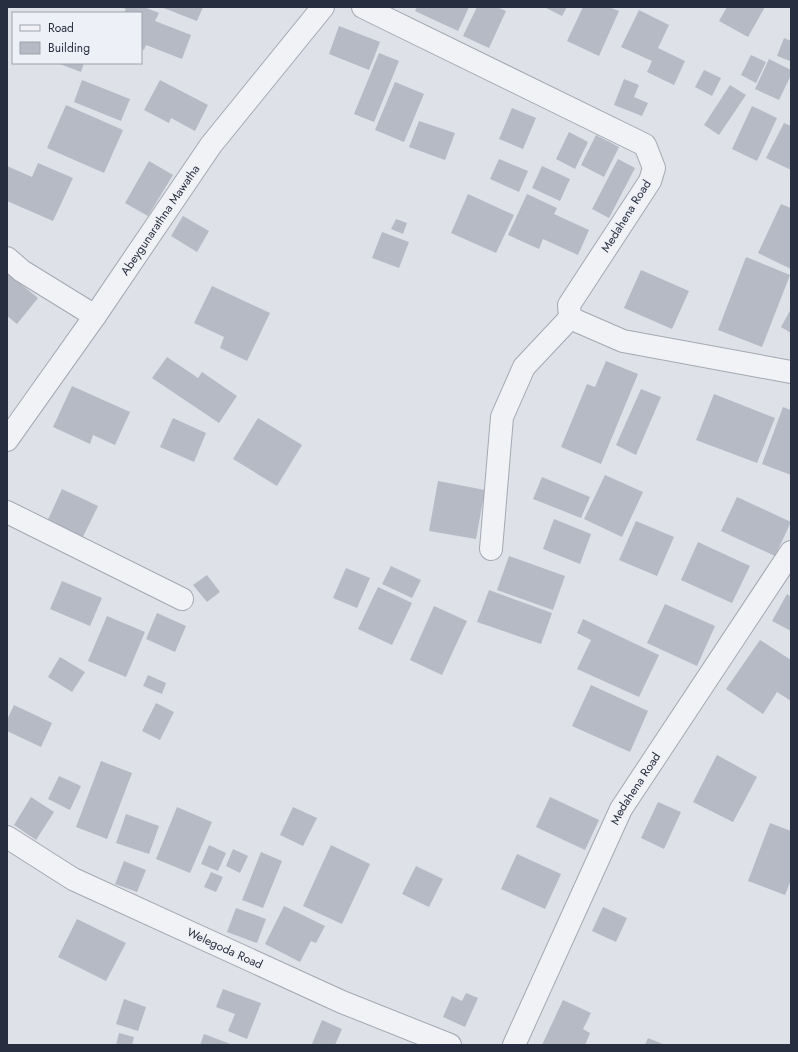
<svg xmlns="http://www.w3.org/2000/svg" width="798" height="1052" viewBox="0 0 798 1052" font-family="Jost,sans-serif">
<style>
.building{fill:#b5bac5}
.lines{fill:none;stroke-linecap:round;stroke-linejoin:round}
.minor-casing{stroke:#a3a8b2;stroke-width:24}
.tertiary-casing{stroke:#a3a8b2;stroke-width:24}
.minor{stroke:#f1f2f6;stroke-width:22}
.tertiary{stroke:#f1f2f6;stroke-width:22}
.labels{text-anchor:middle;dominant-baseline:central;stroke-width:3;stroke-linejoin:round;paint-order:stroke}
.street-label{font-size:12px;fill:#272e3f;stroke:#edf0f6}
</style>
<rect width="100%" height="100%" fill="#dee1e8"/>
<g class="building">
<path d="M120 7H144L159 13 155 21 191 35 182 59 146 45 144 50 141 49V13H124L126 9Z"/>
<path d="M161 7H203L197 21Z"/>
<path d="M417 7H469L458 31 415 11Z"/>
<path d="M477 7H497L506 11 489 48 463 36Z"/>
<path d="M544 7H567L562 16Z"/>
<path d="M583 7H609L619 11 599 56 567 41Z"/>
<path d="M727 7H765L748 37 719 21Z"/>
<path d="M639 10 669 25 658 48 685 61 674 85 647 72 652 61 621 47Z"/>
<path d="M339 26 380 42 369 70 329 54Z"/>
<path d="M784 38 791 41 790 61 777 56Z"/>
<path d="M379 53 399 61 374 122 354 114Z"/>
<path d="M751 55 766 62 756 83 741 75Z"/>
<path d="M769 59 791 70V75L779 100 755 89Z"/>
<path d="M57 63H84L81 72Z"/>
<path d="M704 70 721 78 712 96 695 87Z"/>
<path d="M624 79 639 85 634 97 648 103 642 116 614 105Z"/>
<path d="M82 80 130 99 121 121 74 102Z"/>
<path d="M160 80 208 105 195 131 171 118 169 123 144 110Z"/>
<path d="M395 82 424 94 404 142 375 130Z"/>
<path d="M730 85 746 95 719 135 704 125Z"/>
<path d="M66 105 123 130 104 173 47 148Z"/>
<path d="M752 106 777 118 757 161 732 149Z"/>
<path d="M512 108 536 118 523 149 499 139Z"/>
<path d="M419 121 455 133 445 160 409 147Z"/>
<path d="M784 123 791 126V170L766 158Z"/>
<path d="M569 132 588 142 575 169 556 159Z"/>
<path d="M596 135 619 147 604 177 581 165Z"/>
<path d="M499 159 528 171 519 192 490 179Z"/>
<path d="M618 159 635 168 609 218 592 209Z"/>
<path d="M149 161 173 175 148 216 125 203Z"/>
<path d="M38 163 73 178 53 221 7 201V166L32 177Z"/>
<path d="M542 166 570 179 560 201 532 188Z"/>
<path d="M468 194 514 215 496 253 451 233Z"/>
<path d="M527 194 557 208 554 214 589 230 578 255 543 239 539 249 508 235Z"/>
<path d="M781 204 791 208V269L758 253Z"/>
<path d="M183 216 209 231 197 252 171 236Z"/>
<path d="M396 219 407 223 403 234 391 229Z"/>
<path d="M382 232 409 242 399 268 372 258Z"/>
<path d="M746 257 790 275 762 347 718 330Z"/>
<path d="M641 270 689 291 672 329 624 308Z"/>
<path d="M7 273 38 298 17 324 7 316Z"/>
<path d="M212 286 270 313 247 361 220 348 224 337 194 323Z"/>
<path d="M791 309V333L781 327Z"/>
<path d="M167 357 198 378 202 372 237 396 219 423 152 378Z"/>
<path d="M606 361 638 374 601 464 561 447 587 384 595 387Z"/>
<path d="M72 386 130 412 115 445 93 435 90 444 53 427Z"/>
<path d="M641 389 661 397 636 455 616 445Z"/>
<path d="M714 394 775 418 757 463 696 440Z"/>
<path d="M783 407 791 410V475L762 464Z"/>
<path d="M173 418 206 433 194 462 160 447Z"/>
<path d="M258 418 302 445 277 486 233 459Z"/>
<path d="M605 475 643 492 622 537 584 519Z"/>
<path d="M542 477 590 497 581 518 533 499Z"/>
<path d="M438 481 485 490 476 539 429 531Z"/>
<path d="M62 489 98 506 80 543 45 526Z"/>
<path d="M737 497 791 522 775 556 721 531Z"/>
<path d="M554 519 591 534 580 564 543 549Z"/>
<path d="M636 521 674 537 657 576 619 560Z"/>
<path d="M698 542 750 566 732 603 681 580Z"/>
<path d="M509 556 565 576 553 610 497 590Z"/>
<path d="M391 566 421 580 412 598 382 584Z"/>
<path d="M346 568 370 578 357 608 333 598Z"/>
<path d="M207 575 220 592 207 602 193 585Z"/>
<path d="M62 581 102 598 90 626 50 609Z"/>
<path d="M378 587 412 603 392 645 358 629Z"/>
<path d="M489 590 552 613 541 644 477 622Z"/>
<path d="M787 594 791 597V631L772 621Z"/>
<path d="M665 604 715 626 697 666 647 643Z"/>
<path d="M434 606 467 621 442 675 410 660Z"/>
<path d="M157 613 186 626 175 652 146 639Z"/>
<path d="M107 616 145 632 126 677 88 661Z"/>
<path d="M583 619 659 655 639 697 577 669 591 640 577 633Z"/>
<path d="M760 640 791 660V701L777 692 763 714 726 689Z"/>
<path d="M60 657 85 672 72 692 48 677Z"/>
<path d="M148 675 166 683 162 694 143 686Z"/>
<path d="M591 685 648 711 630 752 572 726Z"/>
<path d="M156 703 174 712 160 740 142 731Z"/>
<path d="M14 705 52 723 41 747 7 731V720Z"/>
<path d="M717 755 757 777 733 822 693 802Z"/>
<path d="M101 761 132 773 107 839 76 827Z"/>
<path d="M59 776 81 786 70 810 48 799Z"/>
<path d="M31 797 54 812 36 840 14 825Z"/>
<path d="M550 797 599 820 585 850 536 827Z"/>
<path d="M658 802 681 812 664 849 641 838Z"/>
<path d="M177 807 212 822 190 873 156 859Z"/>
<path d="M293 807 317 818 303 846 280 835Z"/>
<path d="M126 814 159 826 149 854 116 843Z"/>
<path d="M770 823 791 831V880L785 895 748 881Z"/>
<path d="M209 845 226 853 218 871 201 864Z"/>
<path d="M331 845 370 864 342 924 303 906Z"/>
<path d="M233 849 248 856 240 873 226 866Z"/>
<path d="M261 852 282 861 263 908 242 900Z"/>
<path d="M517 854 561 874 545 909 501 889Z"/>
<path d="M124 861 146 870 137 892 115 884Z"/>
<path d="M416 866 443 879 429 907 402 894Z"/>
<path d="M211 872 223 877 216 892 204 887Z"/>
<path d="M284 906 325 926 316 943 311 941 300 962 265 944Z"/>
<path d="M603 907 627 918 616 942 592 931Z"/>
<path d="M236 908 266 919 257 943 227 932Z"/>
<path d="M77 919 126 943 106 981 58 957Z"/>
<path d="M223 989 261 1003 247 1039 228 1031 235 1014 216 1007Z"/>
<path d="M466 993 478 998 465 1027 443 1017 452 996 462 1001Z"/>
<path d="M124 999 146 1007 138 1031 116 1024Z"/>
<path d="M563 1000 591 1013 583 1029 590 1033 585 1045H542Z"/>
<path d="M322 1020 342 1029 335 1045H316L312 1044Z"/>
<path d="M119 1033 134 1037 132 1045H116Z"/>
<path d="M204 1034 233 1045H200Z"/>
<path d="M648 1038 665 1045H645Z"/>
</g>
<g class="lines">
<defs>
<g id="minor">
<path d="M363 7 645 145 654 168 650 181 569 305 570 318 623 341 791 372"/>
<path d="M7 258 22 271 95 316"/>
<path id="s1" d="M7 440 95 316 211 145 323 7"/>
<path d="M7 512 182 599"/>
<path d="M491 549 502 417 524 367 570 318"/>
<path id="s2" d="M514 1045 621 809 791 552"/>
</g>
<g id="tertiary">
<path id="s3" d="M7 837 73 879 342 1002 450 1045"/>
</g>
</defs>
<use href="#minor" class="minor-casing"/>
<use href="#tertiary" class="tertiary-casing"/>
<use href="#minor" class="minor"/>
<use href="#tertiary" class="tertiary"/>
</g>
<g class="labels">
<g class="street-label">
<text transform="translate(626 216) rotate(-58)">Medahena Road</text>
<text stroke="none"><textPath href="#s1" startOffset="268">Abeygunarathna Mawatha</textPath></text>
<text stroke="none"><textPath href="#s2" startOffset="284">Medahena Road</textPath></text>
<text stroke="none"><textPath href="#s3" startOffset="245">Welegoda Road</textPath></text>
</g>
</g>
<rect width="798" height="1052" fill="none" stroke="#272e3f" stroke-width="16"/>
<rect x="12" y="12" width="130" height="52" fill="#edf0f6" stroke="#9ea2ad"/>
<rect x="20" y="25" width="20" height="6" fill="#f1f2f6" stroke="#9ea2ad"/>
<text x="48" y="32" font-size="12" fill="#272e3f">Road</text>
<rect x="20" y="42" width="20" height="12" fill="#b5bac5" stroke="#9ea2ad"/>
<text x="48" y="52" font-size="12" fill="#272e3f">Building</text>
</svg>
